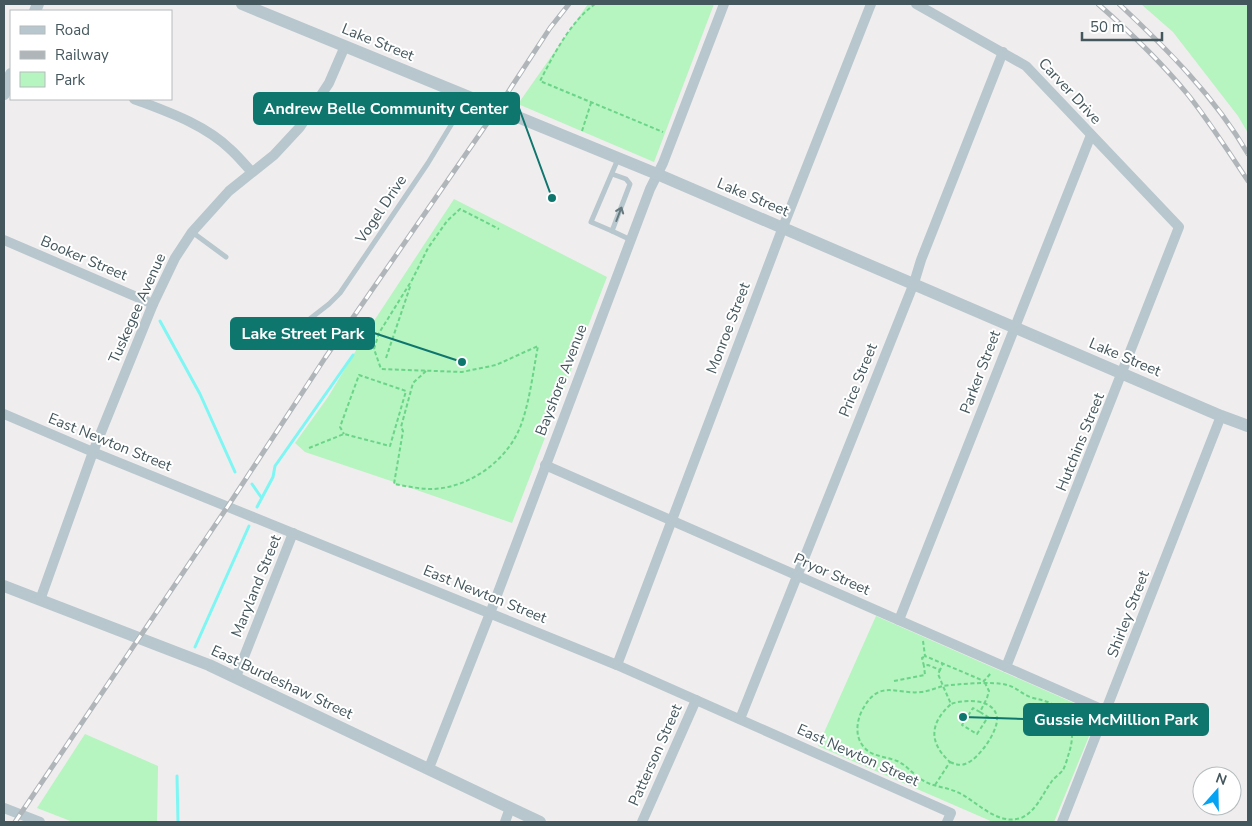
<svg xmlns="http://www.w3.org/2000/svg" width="1252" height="826" viewBox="0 0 1252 826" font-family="'Nunito Sans',sans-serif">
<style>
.green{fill:#b6f4c0}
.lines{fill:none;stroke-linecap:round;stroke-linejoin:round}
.stream{stroke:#7ef6f3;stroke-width:3}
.path{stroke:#6ad588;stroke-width:2;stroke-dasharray:4 2.5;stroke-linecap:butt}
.service{stroke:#b7c7cd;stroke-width:5}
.minor{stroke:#b7c7cd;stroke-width:10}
.tertiary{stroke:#b7c7cd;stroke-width:12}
.rail-casing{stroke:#afb5b9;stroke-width:5}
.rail{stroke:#fff;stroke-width:3;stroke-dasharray:9;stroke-linecap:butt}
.oneway{stroke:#66797f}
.labels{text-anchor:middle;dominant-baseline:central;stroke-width:4;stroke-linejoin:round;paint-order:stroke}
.street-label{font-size:15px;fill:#44575d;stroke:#fff}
.leader{fill:none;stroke:#0f766e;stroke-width:2}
.callout-dot{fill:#0f766e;stroke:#fff;stroke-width:2}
.callout{fill:#0f766e;stroke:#0f766e;stroke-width:2}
.callout-label{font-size:16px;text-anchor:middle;font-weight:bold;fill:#fff}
</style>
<rect width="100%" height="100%" fill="#f0edee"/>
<g class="green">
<path d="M588 4H714L654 162 518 104Z"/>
<path d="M1141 4H1248V133L1238 116 1173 32Z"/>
<path d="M454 199 607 277 512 523 405 486 394 484V482L305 452 295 443 328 397 370 327Z"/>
<path d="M876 616 1092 711 1096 719 1054 822H993L818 746Z"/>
<path d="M85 734 158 766 157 822H73L37 808Z"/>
</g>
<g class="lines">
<g class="stream">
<path d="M160 321 200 394 235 472"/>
<path d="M252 484 261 497"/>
<path d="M257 507 273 477 275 466 353 355"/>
<path d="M195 647 249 526"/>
<path d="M177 776 178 822"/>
</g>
<g class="path">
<path d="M595 4C570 22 554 54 540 81L663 132"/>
<path d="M582 131 591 103"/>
<path d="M386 358 411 284"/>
<path d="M426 371 413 383 401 427 403 431 394 484C406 486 419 489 432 489 470 488 508 460 521 425 530 400 533 372 538 346L496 365 462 372 381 369 374 349 379 333 412 280 428 248 447 221 460 209 499 229"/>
<path d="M309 448 344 434 390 446 406 391 359 375 340 427 344 434"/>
<path d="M923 641 925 656 984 681 991 673"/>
<path d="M924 657 922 658 924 666 928 665 940 670 943 663"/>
<path d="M894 681 925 675 924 666"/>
<path d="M980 712 988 717 977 734 962 725 973 708 980 712 987 698 989 691 984 681"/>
<path d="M950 762C955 764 959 766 965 764 978 760 998 732 997 718 995 698 964 699 951 704"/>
<path d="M935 785 950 762C928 742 930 723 951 704L943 686C958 684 994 681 1007 685 1016 687 1022 694 1030 697 1039 700 1047 700 1055 706 1074 718 1075 736 1068 756 1067 760 1065 766 1063 770 1060 774 1055 777 1052 781 1043 793 1036 812 1021 818 996 826 976 800 957 792 946 787 934 787 924 781 914 776 907 765 897 761 885 756 871 757 863 746 854 735 857 718 864 707 880 679 898 695 921 692 929 691 936 688 943 686L938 674 940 670"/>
</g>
<g class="service">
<path d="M612 174 626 179 630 184 612 231 591 222 618 159"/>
<path d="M612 231 631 240"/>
<path d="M192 232 226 257"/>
<path d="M302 325 329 304 340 293 428 163 468 97"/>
</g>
<g class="minor">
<path d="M916 4 1026 66 1179 227 1006 667"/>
<path d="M134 99C168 112 204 124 230 149 238 156 245 165 252 172"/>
<path d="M4 240 153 304"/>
<path d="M4 414 93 452 617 665 951 813 947 822"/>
<path d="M545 465 1106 711"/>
<path d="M40 600 93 452 153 304 175 258 192 232 229 191 274 155 300 127 329 83 345 46"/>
<path d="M899 620 1091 135"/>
<path d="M617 665 783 227 871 4"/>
<path d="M236 677 293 533"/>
<path d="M740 719 914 283 921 260 1003 52"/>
<path d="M429 768 494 603 650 189 663 163 724 4"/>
<path d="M4 808 40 822"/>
<path d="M505 822 510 808"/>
<path d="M642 822 696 700"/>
<path d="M1062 822 1221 416"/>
</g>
<g class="tertiary">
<path d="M242 4 657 174 1123 374 1221 416 1248 426"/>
<path d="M35 11 38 4"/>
<path d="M4 94 11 74"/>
<path d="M4 586 209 665 540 822"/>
</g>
<defs>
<g id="rail">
<path d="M1098 4C1130 32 1162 63 1189 96 1210 123 1229 152 1248 181"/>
<path d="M1119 4C1167 49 1215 97 1248 154"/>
<path d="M15 822 228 506 325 358 497 109 550 28 569 4"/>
</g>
</defs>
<use href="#rail" class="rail-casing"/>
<use href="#rail" class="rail"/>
</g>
<defs><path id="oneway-shaft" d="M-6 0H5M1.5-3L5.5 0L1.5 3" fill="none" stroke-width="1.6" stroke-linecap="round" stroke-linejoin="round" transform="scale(1.25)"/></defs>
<use class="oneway" href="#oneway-shaft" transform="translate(619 214) rotate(-69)"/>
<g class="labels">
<g class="street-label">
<text transform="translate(378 42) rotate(22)">Lake Street</text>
<text transform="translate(1070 91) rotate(47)">Carver Drive</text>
<text transform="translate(753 197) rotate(23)">Lake Street</text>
<text transform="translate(381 209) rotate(-56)">Vogel Drive</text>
<text transform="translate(84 258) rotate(23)">Booker Street</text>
<text transform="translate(137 308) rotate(-66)">Tuskegee Avenue</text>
<text transform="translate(728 328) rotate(-69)">Monroe Street</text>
<text transform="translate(1125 357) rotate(23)">Lake Street</text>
<text transform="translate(980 372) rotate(-69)">Parker Street</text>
<text transform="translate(561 380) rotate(-69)">Bayshore Avenue</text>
<text transform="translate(858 380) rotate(-68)">Price Street</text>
<text transform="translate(110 442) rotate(22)">East Newton Street</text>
<text transform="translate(1080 442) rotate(-68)">Hutchins Street</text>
<text transform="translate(832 574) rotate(24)">Pryor Street</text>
<text transform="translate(256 586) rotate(-68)">Maryland Street</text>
<text transform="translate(485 594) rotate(22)">East Newton Street</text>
<text transform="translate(1128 614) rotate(-69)">Shirley Street</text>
<text transform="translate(282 682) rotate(25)">East Burdeshaw Street</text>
<text transform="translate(655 755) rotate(-66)">Patterson Street</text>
<text transform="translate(858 755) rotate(24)">East Newton Street</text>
</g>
</g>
<path class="leader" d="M552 198L519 108M462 362L374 333M963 717L1024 719"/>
<g class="callout-dot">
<circle cx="552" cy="198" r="5"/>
<circle cx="462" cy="362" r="5"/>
<circle cx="963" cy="717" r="5"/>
</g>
<g class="callout">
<rect x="254" y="93" width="265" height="31" rx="5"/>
<rect x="231" y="318" width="143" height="31" rx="5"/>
<rect x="1024" y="704" width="184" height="31" rx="5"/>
</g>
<g class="callout-label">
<text x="386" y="114">Andrew Belle Community Center</text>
<text x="303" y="339">Lake Street Park</text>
<text x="1116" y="725">Gussie McMillion Park</text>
</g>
<rect width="1252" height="826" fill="none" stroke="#44575d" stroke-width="10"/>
<rect x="10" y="10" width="162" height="90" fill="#ffffff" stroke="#b4bcbe"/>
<rect x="20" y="26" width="25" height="8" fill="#b7c7cd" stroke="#b4bcbe"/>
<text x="55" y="35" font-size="15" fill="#44575d">Road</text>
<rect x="20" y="51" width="25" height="8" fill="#afb5b9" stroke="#b4bcbe"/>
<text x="55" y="60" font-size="15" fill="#44575d">Railway</text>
<rect x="20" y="72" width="25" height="15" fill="#b6f4c0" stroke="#b4bcbe"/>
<text x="55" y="85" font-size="15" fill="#44575d">Park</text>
<g transform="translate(1217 791) rotate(20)"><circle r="24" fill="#ffffff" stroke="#b4bcbe"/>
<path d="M0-4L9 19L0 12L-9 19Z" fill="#05a3f3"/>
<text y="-8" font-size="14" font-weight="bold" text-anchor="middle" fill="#44575d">N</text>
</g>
<path d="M1082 32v8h80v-8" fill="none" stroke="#44575d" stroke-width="2.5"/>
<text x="1090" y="32" font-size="15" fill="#44575d" stroke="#ffffff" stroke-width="4" paint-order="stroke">50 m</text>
</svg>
